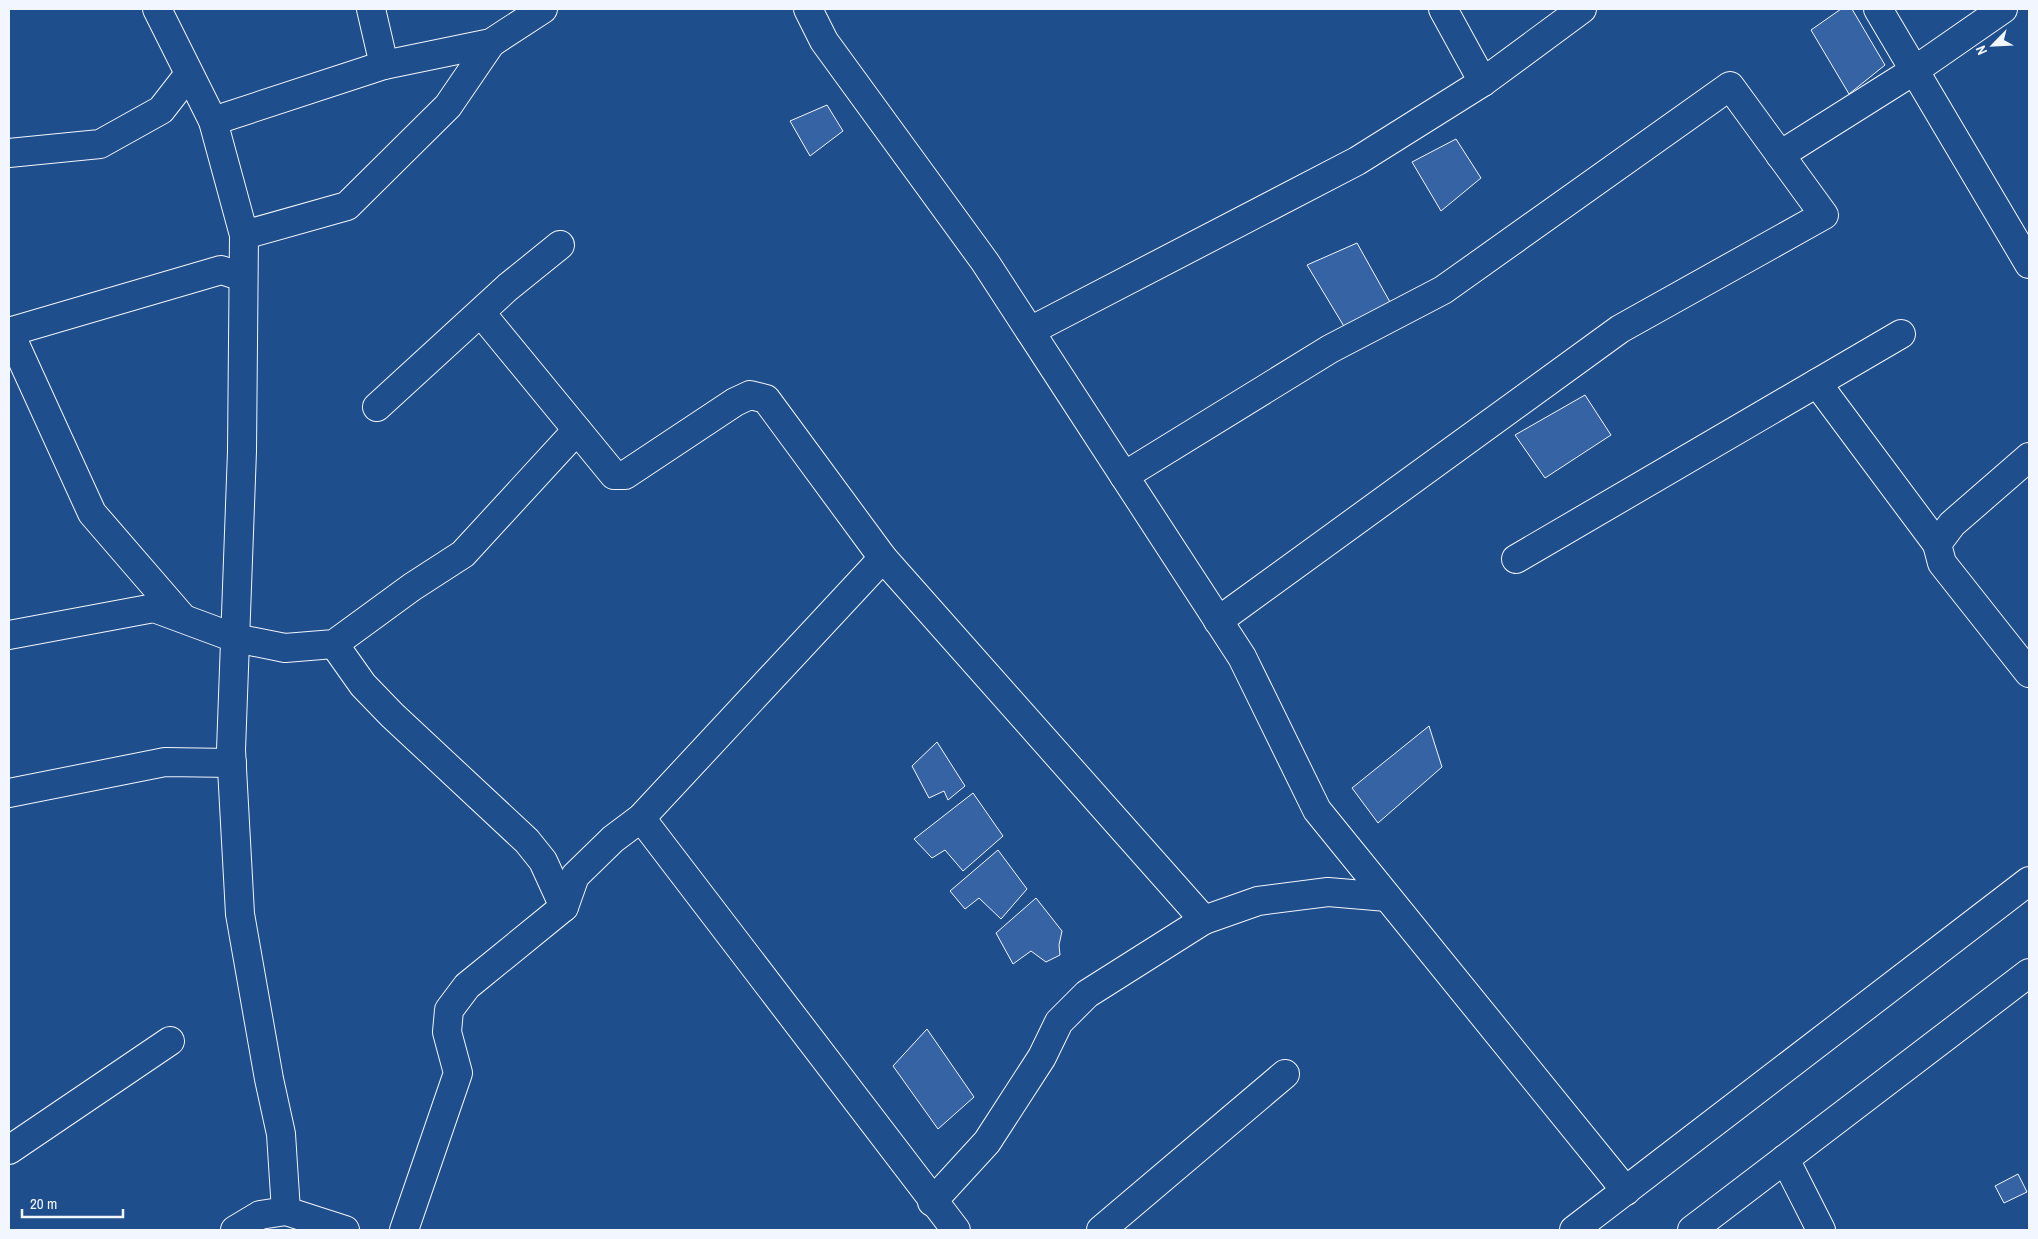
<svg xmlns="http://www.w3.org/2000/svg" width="2038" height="1239" viewBox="0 0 2038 1239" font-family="'Archivo Narrow',sans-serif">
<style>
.building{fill:#3563a3;stroke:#f2f6ff}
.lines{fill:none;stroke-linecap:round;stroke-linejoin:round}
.street-casing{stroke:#f2f6ff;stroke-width:30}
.primary-casing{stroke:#f2f6ff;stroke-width:30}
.street{stroke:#1f4e8c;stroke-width:28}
.primary{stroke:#1f4e8c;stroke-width:28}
</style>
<rect width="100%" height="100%" fill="#1f4e8c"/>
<g class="building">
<path d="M1841 9H1852L1885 65 1849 94 1811 30Z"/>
<path d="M827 105 843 131 810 156 790 121Z"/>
<path d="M1456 139 1481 178 1441 211 1412 162Z"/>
<path d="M1357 243 1390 302 1345 328 1307 265Z"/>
<path d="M1585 395 1611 435 1545 478 1515 435Z"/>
<path d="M1429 726 1442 767 1378 823 1352 788Z"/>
<path d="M937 742 965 786 948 800 944 791 929 798 912 766Z"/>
<path d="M973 793 1003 836 963 871 945 850 932 858 914 839Z"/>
<path d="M998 850 1027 889 1001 919 979 898 965 909 950 891Z"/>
<path d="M1036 898 1062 931 1059 945 1060 955 1046 962 1031 951 1013 964 996 933Z"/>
<path d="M927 1029 974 1097 938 1129 893 1066Z"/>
<path d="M2018 1174 2027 1192 2004 1203 1995 1186Z"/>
</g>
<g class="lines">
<defs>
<g id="street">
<path d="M157 9 213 121 244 235 242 451 231 750 240 914 269 1079 281 1134 286 1211 260 1215 235 1230"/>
<path d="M371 9 384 65"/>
<path d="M808 9 824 41 985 262 1242 657 1317 810 1626 1191"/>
<path d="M1443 9 1483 82"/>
<path d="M1878 9 2029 264"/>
<path d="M213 121 384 65 491 43 543 9"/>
<path d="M9 153 100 144 161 110 189 74"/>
<path d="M1780 155 1915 70 2003 9"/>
<path d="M244 235 347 206 448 106 491 43"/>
<path d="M481 313 614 475H625L735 402 750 395 766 399 883 558 1204 920"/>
<path d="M9 331 92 513 181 616"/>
<path d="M1030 331 1357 161 1483 82 1582 9"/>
<path d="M9 332 221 270 243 277"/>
<path d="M1817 383 1937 544"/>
<path d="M377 407 508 287 560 245"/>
<path d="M2029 457 1952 524 1937 544 1942 563 2029 673"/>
<path d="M1124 476 1330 349 1443 290 1730 86 1824 215 1620 329 1218 621"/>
<path d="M1516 559 1901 334"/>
<path d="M9 635 154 608 235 638 285 648 334 644 412 587 463 554 577 430"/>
<path d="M334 644 363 685 392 715 527 841 543 861 564 907"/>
<path d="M9 793 165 762 232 763"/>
<path d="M641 818 956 1230"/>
<path d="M9 1150 170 1041"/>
<path d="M1785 1159 1821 1230"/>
<path d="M932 1202 987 1142 1042 1057 1059 1022 1087 994 1204 920 1258 901 1328 892 1387 897"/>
<path d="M286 1211 345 1230"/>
<path d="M404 1230 458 1073 447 1032 449 1010 467 986 564 907 575 876 613 839 641 818 883 558"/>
<path d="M1101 1230 1285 1074"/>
</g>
<g id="primary">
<path d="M1574 1230 2029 881"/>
<path d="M1692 1230 2029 973"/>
</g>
</defs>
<use href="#street" class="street-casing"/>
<use href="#primary" class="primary-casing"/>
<use href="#street" class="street"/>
<use href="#primary" class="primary"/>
</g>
<rect width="2038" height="1239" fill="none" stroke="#f2f6ff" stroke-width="20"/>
<g transform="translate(1993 45) rotate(246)" stroke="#1f4e8c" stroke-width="4" paint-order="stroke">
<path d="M0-4L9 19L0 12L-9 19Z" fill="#f2f6ff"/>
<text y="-8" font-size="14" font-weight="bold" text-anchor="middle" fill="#f2f6ff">N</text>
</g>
<path d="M22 1209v8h101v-8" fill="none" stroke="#f2f6ff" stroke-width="2.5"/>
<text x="30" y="1209" font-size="15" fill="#f2f6ff" stroke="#1f4e8c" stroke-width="4" paint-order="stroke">20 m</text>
</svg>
